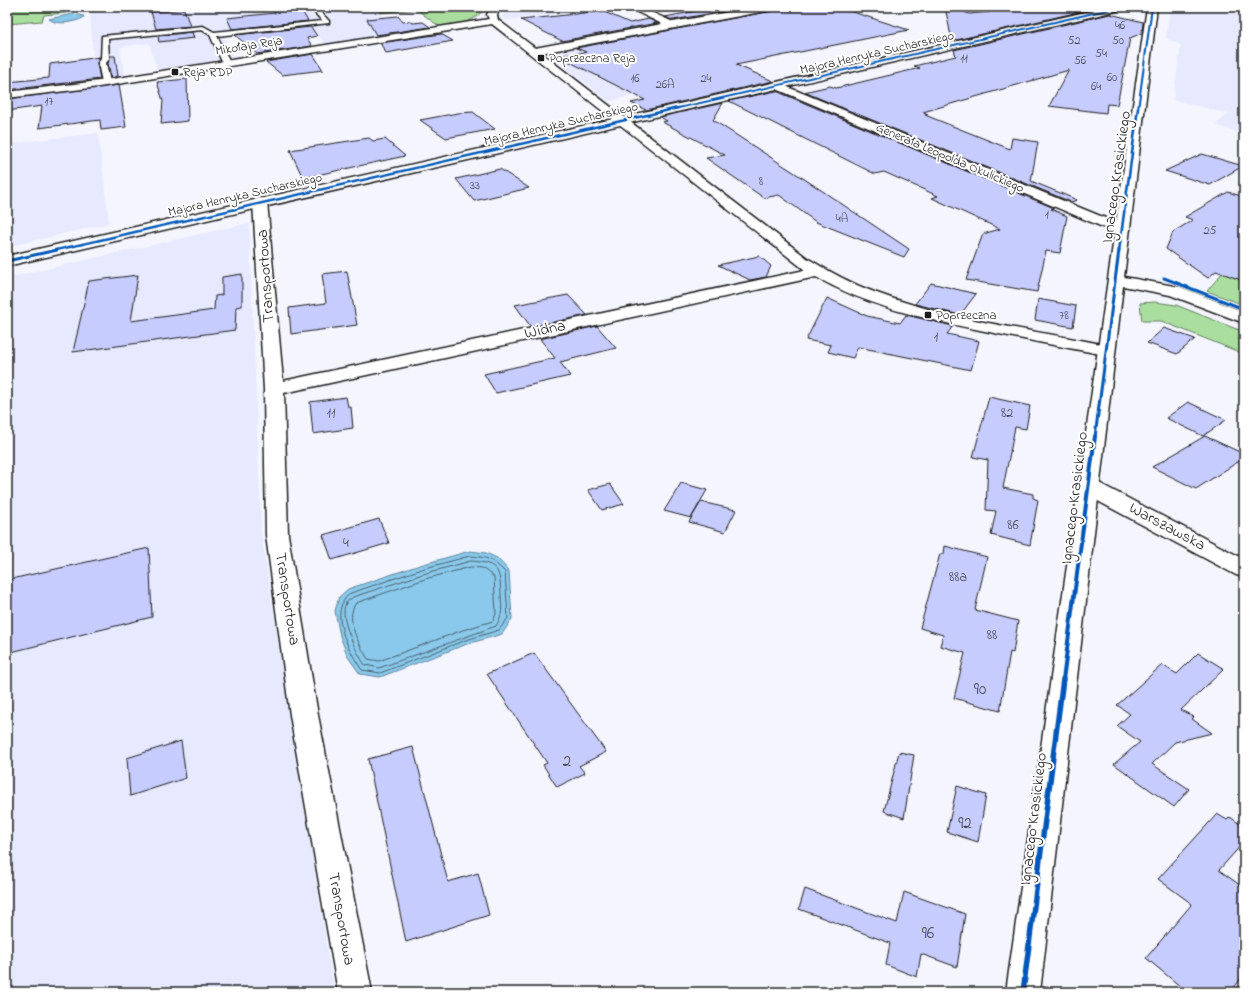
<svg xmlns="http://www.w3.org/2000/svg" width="1251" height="999" viewBox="0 0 1251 999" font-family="'Indie Flower',sans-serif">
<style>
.built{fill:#e6e9ff}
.green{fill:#aade9f;stroke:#637d5e}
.water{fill:#8ac9eb;stroke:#5e8498}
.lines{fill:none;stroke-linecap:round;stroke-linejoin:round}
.shore{stroke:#48616f;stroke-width:1}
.building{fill:#c7ccfe;stroke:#1c1c1c}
.service-casing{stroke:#1c1c1c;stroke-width:3}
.minor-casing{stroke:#1c1c1c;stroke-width:3}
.tertiary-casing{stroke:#1c1c1c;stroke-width:3}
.service{fill:#fff;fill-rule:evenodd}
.minor{fill:#fff;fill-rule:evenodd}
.tertiary{fill:#fff;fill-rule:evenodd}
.cycleway-far4-casing{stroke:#fff;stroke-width:3}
.cycleway-far3-casing{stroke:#fff;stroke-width:4}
.cycleway-far2-casing{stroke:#fff;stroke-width:5}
.cycleway-far1-casing{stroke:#fff;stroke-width:6}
.cycleway-casing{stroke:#fff;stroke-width:8}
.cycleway-far4{stroke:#0057b8;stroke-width:2}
.cycleway-far3{stroke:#0057b8;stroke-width:2.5}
.cycleway-far2{stroke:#0057b8;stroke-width:3}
.cycleway-far1{stroke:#0057b8;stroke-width:4}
.cycleway{stroke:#0057b8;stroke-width:5.5}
.poi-dot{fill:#1c1c1c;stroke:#fff;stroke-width:1.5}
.labels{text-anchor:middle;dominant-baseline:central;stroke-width:4;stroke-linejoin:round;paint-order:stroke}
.far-number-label{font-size:12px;fill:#474854}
.far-street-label{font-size:13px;fill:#1c1c1c;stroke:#fff}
.far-poi-label{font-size:13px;fill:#1c1c1c;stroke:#fff;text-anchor:start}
.number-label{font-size:14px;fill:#474854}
.street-label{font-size:16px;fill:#1c1c1c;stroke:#fff}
.near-number-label{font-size:17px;fill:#474854}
</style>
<rect width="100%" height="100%" fill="#f4f5ff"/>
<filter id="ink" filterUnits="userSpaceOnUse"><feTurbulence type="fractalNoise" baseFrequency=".025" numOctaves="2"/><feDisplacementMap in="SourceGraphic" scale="8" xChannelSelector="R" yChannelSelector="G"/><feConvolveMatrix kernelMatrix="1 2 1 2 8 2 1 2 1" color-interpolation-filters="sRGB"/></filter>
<g filter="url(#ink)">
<g class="built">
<path d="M66 7H374L398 34 326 45 310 25 232 34 224 37 233 56 241 57 157 70 149 43 120 47 125 76 95 81 90 11 66 13Z"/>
<path d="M508 7H614L616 8 575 14 566 13 506 20 502 17Z"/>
<path d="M1170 7H1244V134L1215 125 1229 114 1173 100 1181 45 1166 38Z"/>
<path d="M604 42 715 94 658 90 609 101 546 52Z"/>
<path d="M98 133 109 223 7 247V144Z"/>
<path d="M249 223 261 533 334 992H7V278Z"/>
</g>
<g class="green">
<path d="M7 7H66V13L44 15 42 21 7 24Z"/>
<path d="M374 7H485C476 23 457 24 440 27L416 9 380 13Z"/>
<path d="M1222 273 1244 281V305L1207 291Z"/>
<path d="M1155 302 1176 305 1244 332V354L1161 321H1142L1140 303Z"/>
</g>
<g class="water">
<path d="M73 14 84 16 83 18C75 22 57 26 49 19Z"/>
<path d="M470 551 486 553 497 558 509 571 512 619 502 634 467 644 380 677 360 674 348 657 340 636 335 611 339 597 348 589 420 565Z"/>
</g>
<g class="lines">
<g class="shore">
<path d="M470 556C488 557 492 559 505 572L508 618 499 630 466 640 380 673 362 670C349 651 326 610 351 593L422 569Z"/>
<path d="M471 561C499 563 500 570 501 596 502 609 503 614 496 626L379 668 365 665C357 653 338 618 346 603 347 601 351 599 353 597L423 574Z"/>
<path d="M471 567 482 568 494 577 496 614 493 621 463 630 379 661 368 659C359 644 344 619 356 603L425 579Z"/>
</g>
</g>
<g class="building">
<path d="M271 7H299L308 21 232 29 227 18 275 13Z"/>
<path d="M717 7H748L673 20 665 17Z"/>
<path d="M778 7H837L909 30 736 65 773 81 646 110 631 103 645 100 558 56 586 52 576 48 772 11Z"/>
<path d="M945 7H953L969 14 990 12V7H1084L1092 9 952 41Z"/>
<path d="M184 9 190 26 156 29 151 12Z"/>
<path d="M602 11 630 23 649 19 657 23 562 41 521 20Z"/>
<path d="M1110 14 1143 22 1142 33 1130 38 1117 105 1107 104 1106 113 1049 106 1069 70 923 112 928 114 925 115 1010 149 1012 138 1038 142 1031 181 1077 200 1071 202 804 92 830 86 836 88 920 68 914 66 956 56 954 50Z"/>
<path d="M398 16 403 22 410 21 413 23 423 22 430 27 376 35 367 19Z"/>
<path d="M311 27 317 36 307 38 312 46 257 54 235 35Z"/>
<path d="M192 32 194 38 159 42 158 36Z"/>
<path d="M441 34 453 41 386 53 380 43Z"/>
<path d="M313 54 323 70 282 75 266 62Z"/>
<path d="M110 56H115L118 76 111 78 108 63Z"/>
<path d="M100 57 97 63 100 79 7 90V82L49 78 50 64Z"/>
<path d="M187 79 188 121 161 124 163 101 157 82Z"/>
<path d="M119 85 126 127 101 130 100 120 39 128 42 106 7 111V99Z"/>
<path d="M776 91 1054 208 1051 209 1067 216 1060 253 1046 251 1037 292 966 280 983 234 1000 229 932 198 938 196 884 172 875 174 729 101Z"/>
<path d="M723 103 713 120 812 184 909 249 904 257 816 222 779 195 764 198 706 158 725 155 662 122 667 121 660 117Z"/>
<path d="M473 112 495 129 446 138 420 120 458 113Z"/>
<path d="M369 138 373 141 385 139 405 156 303 178 290 150Z"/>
<path d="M1202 154 1243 166 1210 185 1165 171Z"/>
<path d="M500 169 529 188 474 201 456 179Z"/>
<path d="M1228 192 1244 197V281L1216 271 1208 278 1166 249 1173 232 1193 220 1185 217Z"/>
<path d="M759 256 771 266 766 277 750 280 718 265Z"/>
<path d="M347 271 357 325 291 334 289 308 326 303 322 274Z"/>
<path d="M242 274V306L236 307 235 330 73 352 89 281 138 275 131 321 214 310 215 296 222 295V277Z"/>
<path d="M931 283 976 294 960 315 915 304Z"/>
<path d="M568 295 587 315 531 327 515 305Z"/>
<path d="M827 298 867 316 900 323 906 315 953 326 947 334 979 341 971 370 858 347 853 358 828 352 831 345 806 340Z"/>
<path d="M1038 299 1076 306 1073 327 1035 320Z"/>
<path d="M597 326 616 348 560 362 570 376 496 393 484 374 555 358 540 339Z"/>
<path d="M1164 328 1195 339 1177 354 1147 343Z"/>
<path d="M346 397 348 407H351L353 428 313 434 310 402Z"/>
<path d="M989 397 1030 406 1026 429 1015 427 1003 488 1033 494V498L1038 500 1030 545 991 535 996 511 986 510 988 460 973 457Z"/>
<path d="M1188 402 1226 420 1203 436 1166 418Z"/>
<path d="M1205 436 1244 454V458L1196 489 1152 467Z"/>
<path d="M681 483 707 490 691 518 664 511Z"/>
<path d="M610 484 624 504 602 510 588 490Z"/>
<path d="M701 502 736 510 725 532 689 522Z"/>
<path d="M379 519 389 543 332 560 323 535Z"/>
<path d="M945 546 987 557 975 610 1018 621 1013 653 1010 652 1000 711 954 698 965 653 940 646 943 635 920 628 940 554H944Z"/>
<path d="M149 548 152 617 7 653V580Z"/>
<path d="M534 653 606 752 579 766 585 773 557 787 543 765 547 763 487 674Z"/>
<path d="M1198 653 1224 669 1181 710 1194 717 1192 719 1212 733 1175 742 1152 764 1189 789 1174 807 1114 764 1140 742 1117 726 1130 714 1117 705 1162 665 1177 674Z"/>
<path d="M181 741 186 778 130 796 127 758Z"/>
<path d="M413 747 448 882 478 873 489 915 406 942 368 759Z"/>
<path d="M899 752 914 755 904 818 884 811Z"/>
<path d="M957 786 986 795 978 842 947 832Z"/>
<path d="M1217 814 1227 820 1230 817 1244 827V842L1219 870 1244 888V974L1231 992H1187L1146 958 1192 904 1158 879Z"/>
<path d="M805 889 897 923 904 892 965 914 957 967 921 954 917 977 886 965 890 943 799 909Z"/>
</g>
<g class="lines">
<defs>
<path id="service" d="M310 7H316L329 21V23L217 36 231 64 227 66 223 64 210 35 202 30 108 39 109 59 106 63 110 82 106 84 102 82 98 63 101 59 102 36 203 26 214 32 322 21Z"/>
<g id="minor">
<path d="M490 7H500L497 15 498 20 535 48 662 24 627 7H640L673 22 757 7H777L772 10 541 53 807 258C828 271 850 283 874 292 946 319 1031 330 1106 345L1112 346 1115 350 1112 354 1106 355C1062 347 1018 338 975 329 920 318 865 305 816 277L284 393 288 535 318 715 372 992H338L290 715 266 535 264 389 253 202 255 199 260 198 265 199 267 202 283 381 805 270 492 24 99 87 7 98V92L99 81 489 19 487 15Z"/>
<path d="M778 83 1127 227 1130 230 1127 233 1122 235 1117 233 774 88 772 86 774 84Z"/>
<path d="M1089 480 1097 482 1244 559V577L1236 575 1081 492 1078 487 1081 482Z"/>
</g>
<g id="tertiary">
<path d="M1108 7H1125L1120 10 7 266V256Z"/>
<path d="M1147 7H1157L1124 277 1180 287 1244 312V323L1170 295 1123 286 1040 992H1006Z"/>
</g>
</defs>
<use href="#service" class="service-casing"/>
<use href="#minor" class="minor-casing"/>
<use href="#tertiary" class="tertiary-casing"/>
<use href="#service" class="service"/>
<use href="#minor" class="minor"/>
<use href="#tertiary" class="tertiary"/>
<defs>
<g id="cycleway-far4">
<path d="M674 109 1120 7"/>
<path d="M1138 109 1152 7"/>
</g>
<g id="cycleway-far3">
<path d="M52 251 678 108"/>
<path d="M1119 251 1138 108"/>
</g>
<g id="cycleway-far2">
<path d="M7 261 57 250"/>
<path d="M1164 278 1244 309"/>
<path d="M1095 437 1119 250"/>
</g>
<path id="cycleway-far1" d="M1063 680 1095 436"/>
<path id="cycleway" d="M1023 992 1063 679"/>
</defs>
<use href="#cycleway-far4" class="cycleway-far4-casing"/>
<use href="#cycleway-far3" class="cycleway-far3-casing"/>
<use href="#cycleway-far2" class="cycleway-far2-casing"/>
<use href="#cycleway-far1" class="cycleway-far1-casing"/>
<use href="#cycleway" class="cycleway-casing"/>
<use href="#cycleway-far4" class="cycleway-far4"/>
<use href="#cycleway-far3" class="cycleway-far3"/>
<use href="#cycleway-far2" class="cycleway-far2"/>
<use href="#cycleway-far1" class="cycleway-far1"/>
<use href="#cycleway" class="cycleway"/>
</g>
</g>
<g class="poi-dot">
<rect x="537" y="54" width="8" height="8" rx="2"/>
<rect x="171" y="68" width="8" height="8" rx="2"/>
<rect x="924" y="311" width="8" height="8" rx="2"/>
</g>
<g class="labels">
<g class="far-number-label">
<text x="1120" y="26">46</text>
<text x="1074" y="41">52</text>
<text x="1118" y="41">50</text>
<text x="1101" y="54">54</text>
<text x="964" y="59">11</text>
<text x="1080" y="61">56</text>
<text x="1112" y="78">60</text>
<text x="635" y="79">16</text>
<text x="706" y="79">24</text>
<text x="665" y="85">26A</text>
<text x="1096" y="87">64</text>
<text x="49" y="102">17</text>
<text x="761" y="182">8</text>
<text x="475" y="186">33</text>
<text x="1047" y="215">1</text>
<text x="842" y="219">4A</text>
<text x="1210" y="231">25</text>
<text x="1064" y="316">78</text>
</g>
<g class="far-street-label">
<text transform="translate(249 46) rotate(-9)">Mikołaja Reja</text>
<text transform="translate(877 53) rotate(-13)">Majora Henryka Sucharskiego</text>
<text transform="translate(561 124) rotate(-13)">Majora Henryka Sucharskiego</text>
<text transform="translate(950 158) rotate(23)">Generała Leopolda Okulickiego</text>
<text transform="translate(245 195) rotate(-13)">Majora Henryka Sucharskiego</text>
</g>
<g class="far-poi-label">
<text x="549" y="58">Poprzeczna Reja</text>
<text x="183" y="72">Reja RDP</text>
<text x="936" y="315">Poprzeczna</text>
</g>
<g class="number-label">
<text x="936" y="337">1</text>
<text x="331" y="413">11</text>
<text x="1007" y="413">82</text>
<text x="1013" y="525">86</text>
<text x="346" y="543">4</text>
<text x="958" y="577">88a</text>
<text x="992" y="635">88</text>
</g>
<g class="street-label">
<text transform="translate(1117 177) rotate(-82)">Ignacego Krasickiego</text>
<text transform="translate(266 276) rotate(-94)">Transportowa</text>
<text transform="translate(545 330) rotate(-12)">Widna</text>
<text transform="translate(1075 498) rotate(-83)">Ignacego Krasickiego</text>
<text transform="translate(1167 527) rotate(28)">Warszawska</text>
<text transform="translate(287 599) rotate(81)">Transportowa</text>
<text transform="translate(1034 819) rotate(-83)">Ignacego Krasickiego</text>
<text transform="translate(341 919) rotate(80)">Transportowa</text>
</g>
<g class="near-number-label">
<text x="980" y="689">90</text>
<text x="567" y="761">2</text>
<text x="965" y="823">92</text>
<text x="928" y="933">96</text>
</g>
</g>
<rect width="1251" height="999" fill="none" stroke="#fff" stroke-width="24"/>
<rect x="12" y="12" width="1227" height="975" fill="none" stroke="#1c1c1c" stroke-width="1.5" filter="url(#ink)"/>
</svg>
